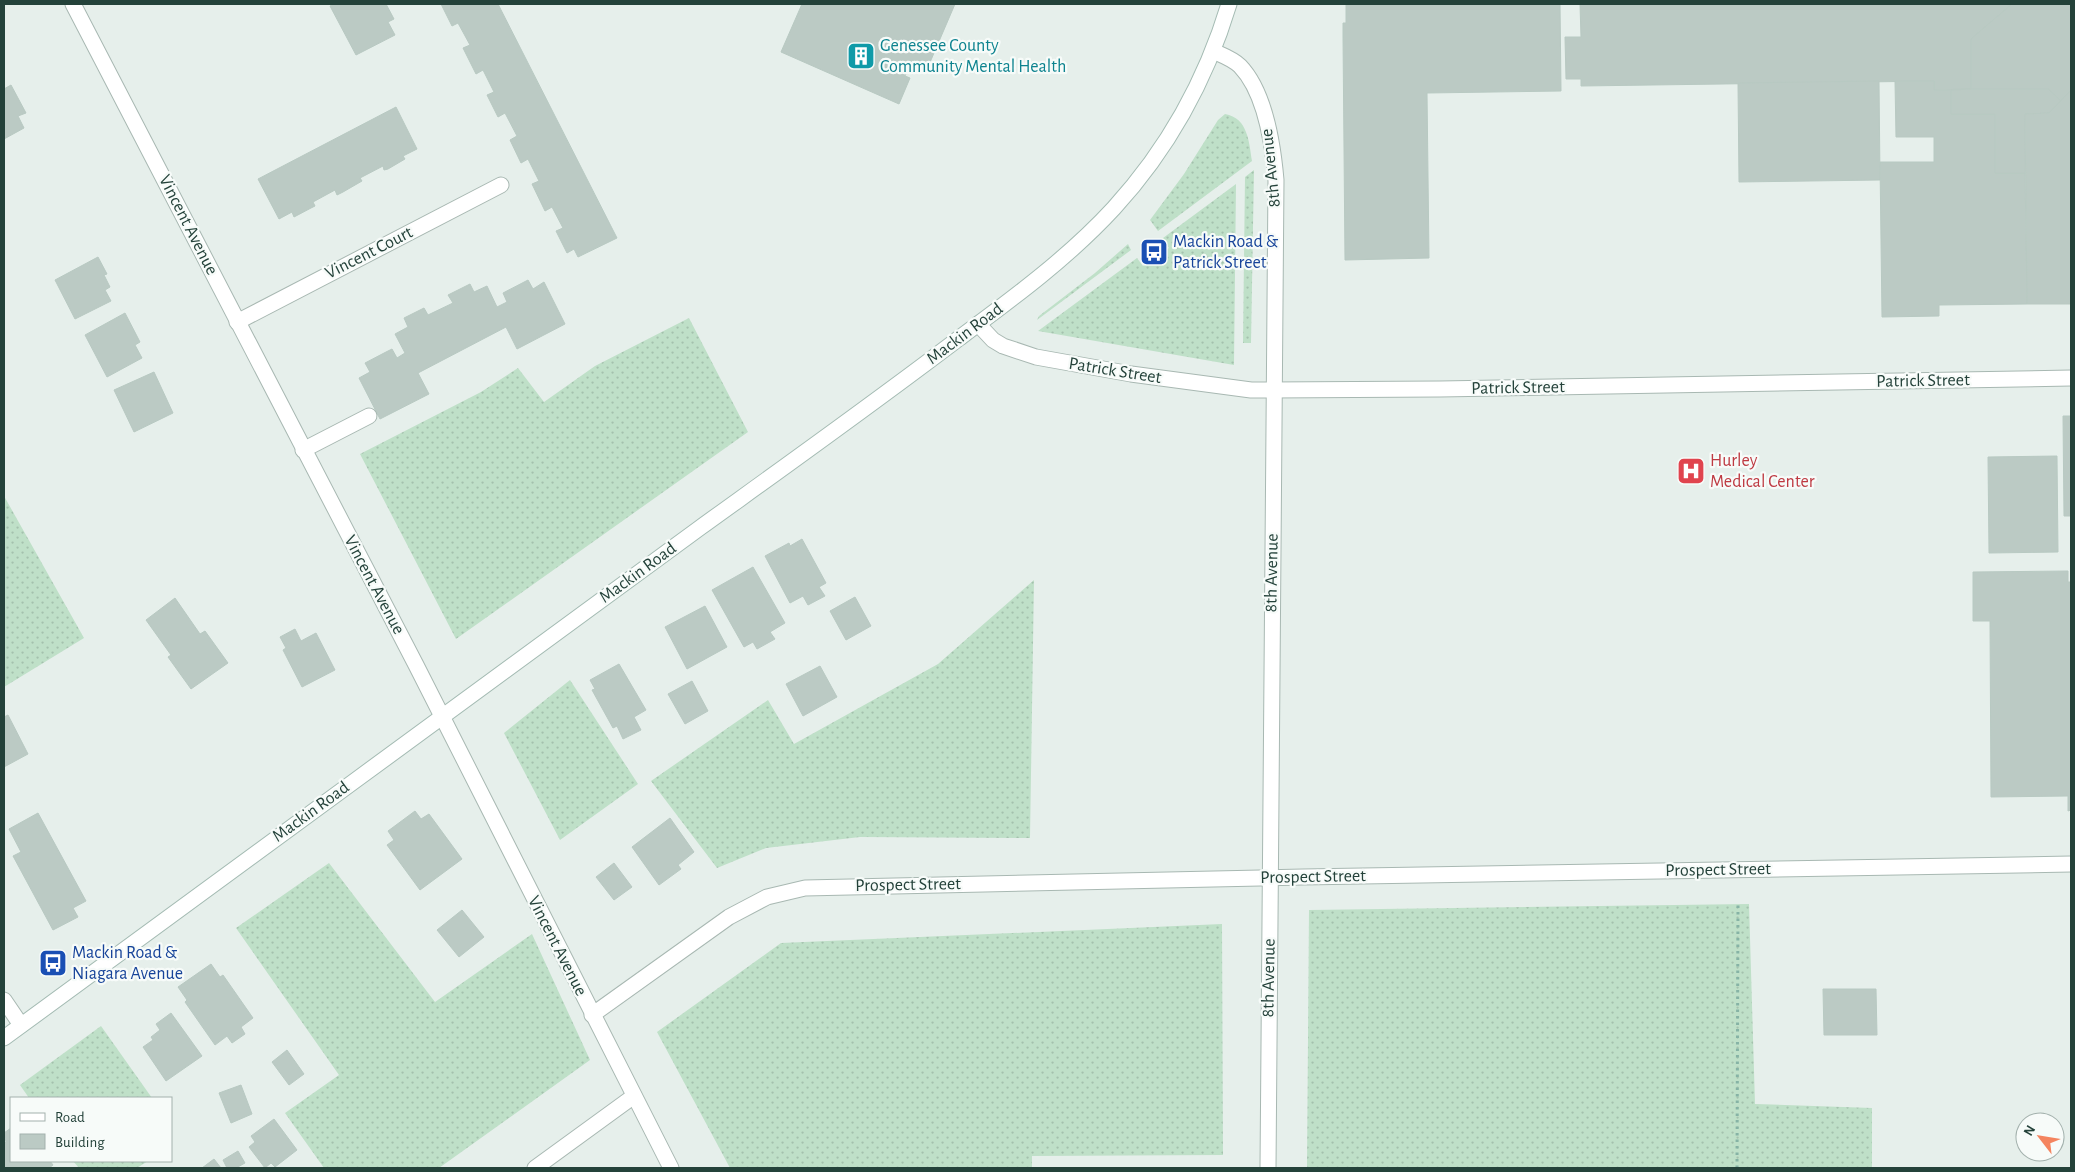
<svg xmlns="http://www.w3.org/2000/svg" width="2075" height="1172" viewBox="0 0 2075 1172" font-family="'Alegreya Sans',sans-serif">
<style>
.grass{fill:url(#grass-dots)}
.building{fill:#bbcac4;stroke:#b8c9c2}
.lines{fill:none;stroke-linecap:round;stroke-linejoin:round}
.lane-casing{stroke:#a8b8b2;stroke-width:17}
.street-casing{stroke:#a8b8b2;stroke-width:17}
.secondary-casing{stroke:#a4bbb3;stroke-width:17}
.path{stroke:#86b3a5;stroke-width:3;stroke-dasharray:2.5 4;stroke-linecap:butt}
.lane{stroke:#fff;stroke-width:15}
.street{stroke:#fff;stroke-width:15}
.secondary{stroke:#fff;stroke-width:15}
.labels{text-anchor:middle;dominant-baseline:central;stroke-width:4.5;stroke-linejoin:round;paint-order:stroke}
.culture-label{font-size:18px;fill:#0d838f;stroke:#f7fbf9;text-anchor:start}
.street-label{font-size:18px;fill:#24423a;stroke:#f7fbf9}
.transit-label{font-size:18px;fill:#164399;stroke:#f7fbf9;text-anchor:start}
.health-label{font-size:18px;fill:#be3a42;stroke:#f7fbf9;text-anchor:start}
</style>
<defs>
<pattern id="grass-dots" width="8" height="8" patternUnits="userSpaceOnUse" patternTransform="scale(1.25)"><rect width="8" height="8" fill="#bfe0c8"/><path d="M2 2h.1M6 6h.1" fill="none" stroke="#a4c1ad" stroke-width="1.8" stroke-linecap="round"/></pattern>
</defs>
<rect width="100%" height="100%" fill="#e6efeb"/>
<g class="grass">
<path d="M1225 114C1248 118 1249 142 1252 161L1158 231 1150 220 1184 174 1218 120Z"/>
<path d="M1254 170 1251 343H1243L1245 177Z"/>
<path d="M1236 184 1234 365 1038 331 1137 258 1143 266 1169 248 1163 238Z"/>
<path d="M1128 244 1131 250 1037 320 1039 316 1095 273Z"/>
<path d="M689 318 748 432 456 639 360 454 481 392 518 368 544 402 595 366Z"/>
<path d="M4 496 84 638 4 687Z"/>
<path d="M1034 580 1030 838 860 837 766 848 717 868 651 781 768 700 794 744 938 664Z"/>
<path d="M570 680 638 784 560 840 504 733Z"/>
<path d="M329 863 435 1002 532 934 590 1060 439 1168H324L285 1113 339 1075 236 928Z"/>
<path d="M1749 904 1755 1104 1872 1108V1168H1307L1309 910Z"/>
<path d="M1222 924 1223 1155 1032 1156V1168H730L657 1032 781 943Z"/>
<path d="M101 1026 152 1098H29L20 1085Z"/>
<path d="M73 1161H148L137 1168H79Z"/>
</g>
<g class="building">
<path d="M334 4H386L394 19 388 22 395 35 356 55 330 6Z"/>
<path d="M441 4H498L617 238 578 257 574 249 567 253 556 231 563 228 552 207 545 211 532 184 539 181 528 159 521 163 510 140 517 136 505 113 498 117 487 95 494 92 483 70 476 74 463 48 470 45 458 23 452 26Z"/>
<path d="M802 4H955L928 67 912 60 905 76 910 78 899 104 781 52Z"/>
<path d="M1346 4H1560L1561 91 1427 93 1429 258 1345 260 1343 36V23H1346Z"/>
<path d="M1580 4H2012L1971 39V89L1934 90V81L1581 86V79H1566L1565 37H1581Z"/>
<path d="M2012 4H2071V90L2061 101 2048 89H1971V39Z"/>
<path d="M1879 81 1880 180 1739 182 1738 83Z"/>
<path d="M1895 81H1934V90H1951V114H1995V173H2025L2027 304 1939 305V316L1882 317 1880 162H1934V137H1896Z"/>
<path d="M11 85 26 113 18 116 24 128 4 139V89Z"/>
<path d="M1971 89H2048L2061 101 2049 113 2025 114V173H1995V114H1951V90Z"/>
<path d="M2071 90V304H2027L2025 114 2049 113Z"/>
<path d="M396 107 417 149 403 156 405 159 388 169 384 170 383 166 360 178 362 181 343 192 337 195 335 190 313 202 315 206 311 208 294 217 292 212 279 219 258 179Z"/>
<path d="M98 257 107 274 104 275 110 287 105 290 111 301 75 319 55 280Z"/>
<path d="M528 280 533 289 544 282 565 324 517 349 506 327 418 373 429 394 380 419 359 378 370 372 365 363 386 352 392 349 397 358 405 353 395 334 408 327 404 318 424 308 428 315 453 303 448 295 470 284 474 292 487 286 497 307 507 302 503 293Z"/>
<path d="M125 313 140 342 135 345 142 358 107 377 85 335Z"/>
<path d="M154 372 173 413 134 432 114 390Z"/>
<path d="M2063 416H2071V516H2064Z"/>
<path d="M2057 456 2058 552 1989 553 1988 457Z"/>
<path d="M802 539 826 583 819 587 825 596 808 605 803 596 790 603 765 556 789 543 790 546Z"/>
<path d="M753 567 785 623 770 632 775 639 757 649 753 642 744 647 712 590Z"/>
<path d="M2068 571V582H2071V810L2068 811V796L1991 797 1990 621H1973V572Z"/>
<path d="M855 597 871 626 846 640 830 611Z"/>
<path d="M175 598 200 634 205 631 228 663 191 689 168 657 171 655 146 620Z"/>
<path d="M705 606 727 647 687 669 665 627Z"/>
<path d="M295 629 301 641 316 633 335 670 302 687 283 650 286 648 280 637Z"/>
<path d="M619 664 646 710 634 717 641 730 623 739 617 726 613 728 592 690 595 689 590 680Z"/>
<path d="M820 666 837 697 803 716 786 684Z"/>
<path d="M692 681 708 711 685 724 668 694Z"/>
<path d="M8 715 28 754 4 767V717Z"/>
<path d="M415 811 421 819 429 814 462 859 420 890 387 845 394 840 388 831Z"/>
<path d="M38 813 86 901 73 908 78 917 53 930 13 856 21 852 9 829Z"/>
<path d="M670 818 694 852 678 865 681 869 659 885 632 847Z"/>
<path d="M614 863 632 887 614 900 596 877Z"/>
<path d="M462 910 484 937 459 957 437 930Z"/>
<path d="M211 964 220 977 223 975 253 1018 241 1027 245 1034 232 1043 227 1036 215 1045 185 1002 187 1000 178 987Z"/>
<path d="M1823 989H1876L1877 1035H1824Z"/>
<path d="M171 1013 202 1056 166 1081 143 1047 153 1040 151 1037 160 1030 156 1024Z"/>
<path d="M287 1050 304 1074 289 1085 272 1062Z"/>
<path d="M241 1085 252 1114 231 1123 219 1093Z"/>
<path d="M274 1119 297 1150 275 1167 271 1163 265 1168 249 1147 255 1142 251 1136Z"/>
<path d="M11 1128V1161H50L53 1165 49 1168H4V1144L6 1142 4 1133Z"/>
<path d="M238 1151 245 1163 236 1168H227L223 1160Z"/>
<path d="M214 1159 221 1168H202Z"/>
</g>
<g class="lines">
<defs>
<path id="lane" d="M303 450 369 416"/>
<g id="street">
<path d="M73 4 416 665 671 1168"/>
<path d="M1213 51C1222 55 1233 59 1240 66 1265 92 1273 145 1276 180L1268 1168"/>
<path d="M237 322 501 185"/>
<path d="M978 324 993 340 1003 346 1036 357 1131 374 1251 390 1440 389 2071 378"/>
<path d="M4 1000 21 1025"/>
<path d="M592 1015 729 917 767 897 805 888 1303 877 2071 864"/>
<path d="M535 1168 634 1096"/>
</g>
<path id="secondary" d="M4 1038C237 869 468 696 701 527 787 465 874 403 958 339 1012 299 1068 258 1114 208 1168 149 1206 80 1229 4"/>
</defs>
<use href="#lane" class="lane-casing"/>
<use href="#street" class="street-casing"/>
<use href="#secondary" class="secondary-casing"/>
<path class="path" d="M1737 1168 1738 905"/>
<use href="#lane" class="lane"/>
<use href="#street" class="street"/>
<use href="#secondary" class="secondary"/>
</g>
<defs>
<symbol id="building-square" viewBox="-11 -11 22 22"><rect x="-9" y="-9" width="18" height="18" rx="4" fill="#0f9aa8" stroke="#f7fbf9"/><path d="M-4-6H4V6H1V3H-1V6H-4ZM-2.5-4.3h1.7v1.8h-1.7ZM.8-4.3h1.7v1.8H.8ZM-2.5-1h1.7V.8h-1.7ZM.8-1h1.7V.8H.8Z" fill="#fff"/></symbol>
<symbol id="bus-square" viewBox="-11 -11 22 22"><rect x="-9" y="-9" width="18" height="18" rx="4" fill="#1a4fb4" stroke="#f7fbf9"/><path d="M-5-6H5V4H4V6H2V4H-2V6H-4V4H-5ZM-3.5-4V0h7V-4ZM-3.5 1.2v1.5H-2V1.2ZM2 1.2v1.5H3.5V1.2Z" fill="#fff"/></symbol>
<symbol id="hospital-square" viewBox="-11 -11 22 22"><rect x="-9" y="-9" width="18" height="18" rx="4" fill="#e0444e" stroke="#f7fbf9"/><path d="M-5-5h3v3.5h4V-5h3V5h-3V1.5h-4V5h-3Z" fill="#fff"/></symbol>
</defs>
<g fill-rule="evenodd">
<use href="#building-square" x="845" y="40" width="32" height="32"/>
<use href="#bus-square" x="1138" y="236" width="32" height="32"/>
<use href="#hospital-square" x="1675" y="455" width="32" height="32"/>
<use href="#bus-square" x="37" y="947" width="32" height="32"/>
</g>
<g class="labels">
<g class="culture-label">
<text x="880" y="46">Genessee County<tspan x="880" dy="21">Community Mental Health</tspan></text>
</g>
<g class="street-label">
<text transform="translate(1271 168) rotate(-96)">8th Avenue</text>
<text transform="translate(188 225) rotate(63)">Vincent Avenue</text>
<text transform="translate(369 253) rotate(-27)">Vincent Court</text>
<text transform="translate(965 334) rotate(-37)">Mackin Road</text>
<text transform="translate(1115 371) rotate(9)">Patrick Street</text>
<text transform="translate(1923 381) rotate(-1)">Patrick Street</text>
<text transform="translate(1518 388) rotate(-1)">Patrick Street</text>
<text transform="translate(638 573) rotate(-36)">Mackin Road</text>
<text transform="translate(1272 573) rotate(-89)">8th Avenue</text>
<text transform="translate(374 585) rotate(62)">Vincent Avenue</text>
<text transform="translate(311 812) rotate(-36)">Mackin Road</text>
<text transform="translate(1718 870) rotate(-1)">Prospect Street</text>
<text transform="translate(1313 877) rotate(-1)">Prospect Street</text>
<text transform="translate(908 885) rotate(-1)">Prospect Street</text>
<text transform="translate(557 946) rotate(63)">Vincent Avenue</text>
<text transform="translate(1269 978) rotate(-89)">8th Avenue</text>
</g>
<g class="transit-label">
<text x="1173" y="242">Mackin Road &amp;<tspan x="1173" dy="21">Patrick Street</tspan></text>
<text x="72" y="953">Mackin Road &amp;<tspan x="72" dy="21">Niagara Avenue</tspan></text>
</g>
<g class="health-label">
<text x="1710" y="461">Hurley<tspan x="1710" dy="21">Medical Center</tspan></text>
</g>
</g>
<rect width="2075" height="1172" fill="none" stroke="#24423a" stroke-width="10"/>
<rect x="10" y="1097" width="162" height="65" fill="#f7fbf9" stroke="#a3b1ad"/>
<rect x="20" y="1113" width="25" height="8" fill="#ffffff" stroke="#a3b1ad"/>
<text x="55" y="1122" font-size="15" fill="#24423a">Road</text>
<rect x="20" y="1134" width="25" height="15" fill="#bbcac4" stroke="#a3b1ad"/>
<text x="55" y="1147" font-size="15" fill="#24423a">Building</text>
<g transform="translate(2040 1137) rotate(301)"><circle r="24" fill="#f7fbf9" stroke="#a3b1ad"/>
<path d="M0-4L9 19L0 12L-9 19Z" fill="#f4845f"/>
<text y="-8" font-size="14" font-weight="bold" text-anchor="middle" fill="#24423a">N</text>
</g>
</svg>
